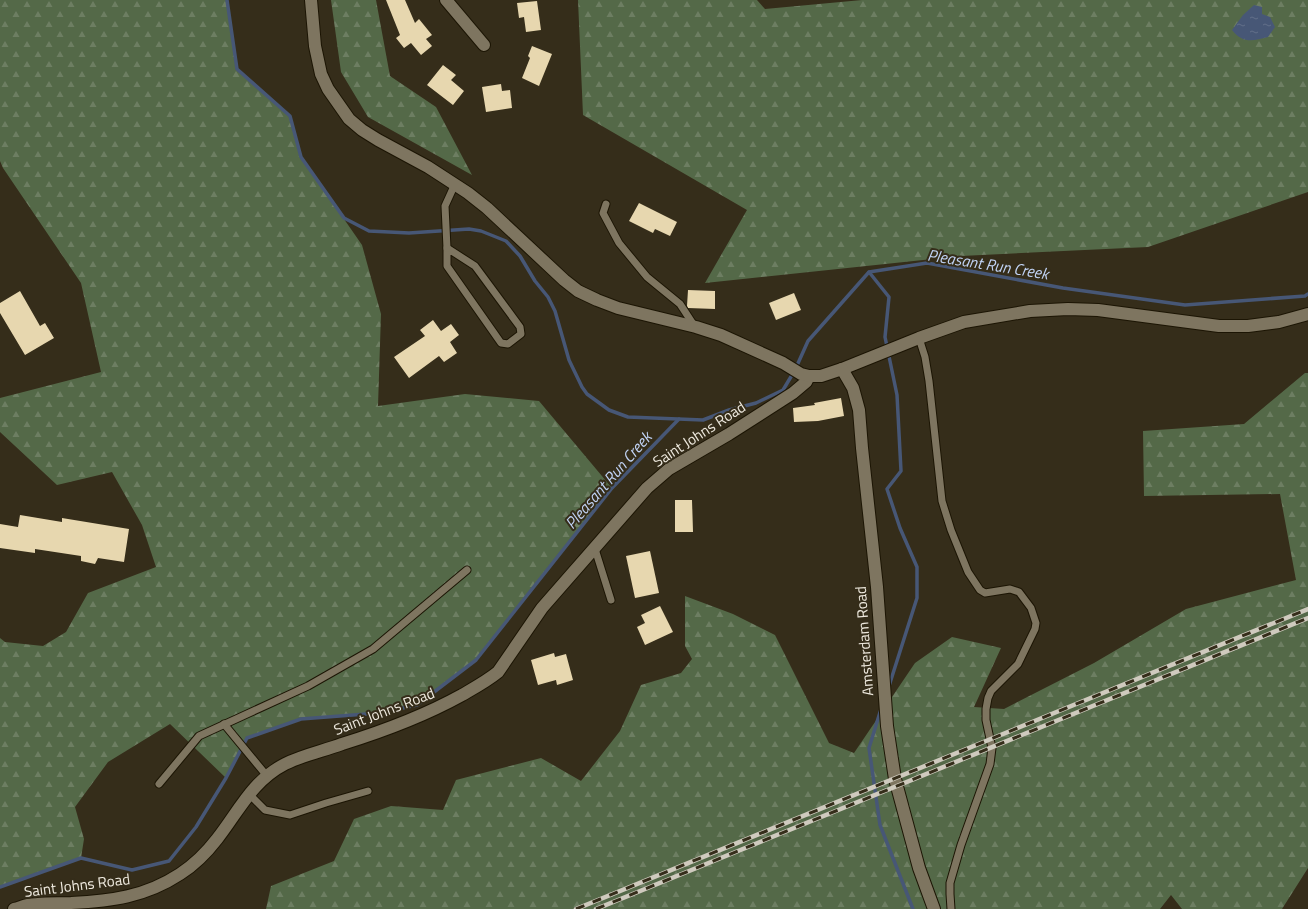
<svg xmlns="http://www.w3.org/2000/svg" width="1308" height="909" viewBox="0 0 1308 909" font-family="'Titillium Web',sans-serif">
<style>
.forest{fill:url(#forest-firs)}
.water{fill:url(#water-ripples)}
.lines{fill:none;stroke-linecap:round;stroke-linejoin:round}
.stream{stroke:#475776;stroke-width:3.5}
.building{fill:#e7d7af}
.service-casing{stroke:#1c1504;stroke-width:9}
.minor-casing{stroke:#1c1504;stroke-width:14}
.tertiary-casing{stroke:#1c1504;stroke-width:14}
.service{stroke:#7e7560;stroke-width:7}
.minor{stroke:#7e7560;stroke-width:12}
.tertiary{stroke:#7e7560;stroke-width:12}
.rail-casing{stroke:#cfcabe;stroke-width:4.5}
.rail{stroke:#352d1a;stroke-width:3;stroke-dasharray:9;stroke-linecap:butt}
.labels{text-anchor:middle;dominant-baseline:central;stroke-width:4;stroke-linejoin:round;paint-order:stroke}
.street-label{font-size:15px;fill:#eee9de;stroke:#352d1a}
.water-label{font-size:16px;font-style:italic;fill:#c1d3f5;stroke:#352d1a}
</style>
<defs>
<pattern id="forest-firs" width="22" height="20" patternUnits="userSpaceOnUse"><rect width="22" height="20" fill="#546948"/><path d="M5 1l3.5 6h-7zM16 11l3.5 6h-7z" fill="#6d7e62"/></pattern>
<pattern id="water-ripples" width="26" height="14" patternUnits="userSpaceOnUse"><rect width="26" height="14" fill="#475776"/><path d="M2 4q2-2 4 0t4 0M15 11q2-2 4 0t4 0" fill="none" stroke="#626f89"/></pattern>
</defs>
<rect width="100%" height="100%" fill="#352d1a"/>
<g class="forest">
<path d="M0 0H227L237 69 290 116 301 157 362 245 381 314 378 406 465 394 539 401 612 488 476 660 417 705 379 713 301 719 247 738 226 778 170 724 108 762 75 807 84 839 81 858 0 887V638L5 642 43 646 66 632 88 593 156 567 142 525 112 472 57 485 0 432V398L101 372 81 283 3 168 0 161Z"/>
<path d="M331 0H376L390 76 436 107 472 175 368 117 341 72Z"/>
<path d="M578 0H757L765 9 862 0H1308V192L1148 247 961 256 705 283 747 210 583 115Z"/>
<path d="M1305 373H1308V868L1282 909H1182L1171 895 1160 909H266L271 886 334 861 354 819 391 806 443 810 456 780 541 758 581 781 620 731 641 685 681 673 692 659 685 646V596L733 614 775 635 829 743 854 753 915 663 952 637 1001 648 974 707 1004 709 1094 663 1186 609 1296 580 1280 494 1144 496 1143 431 1244 424Z"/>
</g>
<path class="water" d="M1254 5 1262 7V14L1270 17 1275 27 1268 37C1253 41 1243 44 1232 30L1243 15Z"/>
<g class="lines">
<g class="stream">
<path d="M227 0 237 69 290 116 301 157 344 218 369 231 409 233 469 229 481 231 506 241 520 256 535 281 548 297 555 311 569 360 582 387 587 394 609 410 628 417 703 420 729 410 756 403 783 390 795 370 808 341 869 272 927 263 1063 288 1185 305 1305 296 1308 294"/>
<path d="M869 272 889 297 885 337 897 395 901 471 887 489 900 528 917 567V598L889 686"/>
<path d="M881 709 869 748 880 825 913 909"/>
<path d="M0 887 81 858 132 870 169 861 196 827 226 778 247 738 301 719 379 713 417 705 476 660 612 488 679 419"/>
</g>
</g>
<g class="building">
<path d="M386 0H405L415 23 419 19 432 35 426 39 432 46 421 55 411 43 404 48 396 38 400 35Z"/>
<path d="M537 1 541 30 526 32 524 17 519 18 517 3Z"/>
<path d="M532 46 552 54 539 86 522 78 530 58 528 56Z"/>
<path d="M443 65 456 75 451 80 464 91 453 105 427 85Z"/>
<path d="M501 84 502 91 510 90 512 108 486 112 482 87Z"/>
<path d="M639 203 677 222 670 236 655 229 653 233 629 221Z"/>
<path d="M688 290 715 291V309L688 308 687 306Z"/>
<path d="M20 291 40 326 45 323 54 338 25 355 0 313V303Z"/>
<path d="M794 293 801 310 776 320 769 303Z"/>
<path d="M433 320 441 331 451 324 459 335 450 342 457 353 444 362 439 356 409 378 394 357 425 336 420 330Z"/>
<path d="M841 398 844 416 818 421 794 422 793 408 815 405 814 403Z"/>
<path d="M675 500H692L693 532H675Z"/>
<path d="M20 515 62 522V518L129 529 124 562 98 558 95 564 81 561V556L35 549V553L0 548V524L18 527Z"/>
<path d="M650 551 659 593 635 598 626 556Z"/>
<path d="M660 606 673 632 645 645 637 627 645 623 641 615Z"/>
<path d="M554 653 555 657 566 654 573 680 557 685 556 680 538 685 531 660Z"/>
</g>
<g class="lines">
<defs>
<g id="service">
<path d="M606 204 603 213 619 243 647 277 680 304 695 327"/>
<path d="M447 248 475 266 520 327 521 334 508 344 501 343 447 266Z"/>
<path d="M447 248 445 206 455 184"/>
<path d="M919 338 925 357 929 381 942 501 951 530 968 572 980 590 985 593 1010 589 1019 592 1031 608 1036 623 1035 629 1018 664 991 691 988 698 986 709V720L992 748 990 764 961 845 950 883V894L951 909"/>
<path d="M595 549 611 600"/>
<path d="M224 724 267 776"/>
<path d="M159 784 199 736 308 686 373 649 467 570"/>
<path d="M249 794 265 810 290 815 326 803 368 791"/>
</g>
<g id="minor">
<path d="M446 0 484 45"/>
<path d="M14 909C19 908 23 906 28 905 42 903 57 903 71 903 111 901 145 897 180 874 194 865 207 852 217 839 239 811 252 781 285 764 303 755 323 751 342 744 384 731 424 716 462 695 474 688 487 681 498 672L542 608 647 488 669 469 729 434 793 393 806 382 809 376"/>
</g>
<g id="tertiary">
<path d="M311 0 315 46 321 74 328 89 349 119 362 130 378 140 428 167 468 193 487 208 564 280 578 291 597 300 618 308 696 327 721 335 783 363 801 374 809 376H821L842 369 919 338 964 322 1030 311 1068 309 1098 310 1219 326H1248L1279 322 1308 314"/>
<path d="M842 369 853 388 859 410 862 448 877 587 887 726 895 779 919 868 934 909"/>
</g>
</defs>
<use href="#service" class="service-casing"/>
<use href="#minor" class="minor-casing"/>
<use href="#tertiary" class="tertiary-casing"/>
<use href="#service" class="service"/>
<use href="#minor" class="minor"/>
<use href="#tertiary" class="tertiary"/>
<defs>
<g id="rail">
<path d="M576 909 1308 609"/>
<path d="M596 909 1308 618"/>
</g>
</defs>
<use href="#rail" class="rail-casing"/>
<use href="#rail" class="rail"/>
</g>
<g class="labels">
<g class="street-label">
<text transform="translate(699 434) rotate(-33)">Saint Johns Road</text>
<text transform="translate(864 641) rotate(-94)">Amsterdam Road</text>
<text transform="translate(384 711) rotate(-21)">Saint Johns Road</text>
<text transform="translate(77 885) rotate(-7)">Saint Johns Road</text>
</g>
<g class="water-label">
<text transform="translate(988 264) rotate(9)">Pleasant Run Creek</text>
<text transform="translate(608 480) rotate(-49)">Pleasant Run Creek</text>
</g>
</g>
</svg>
